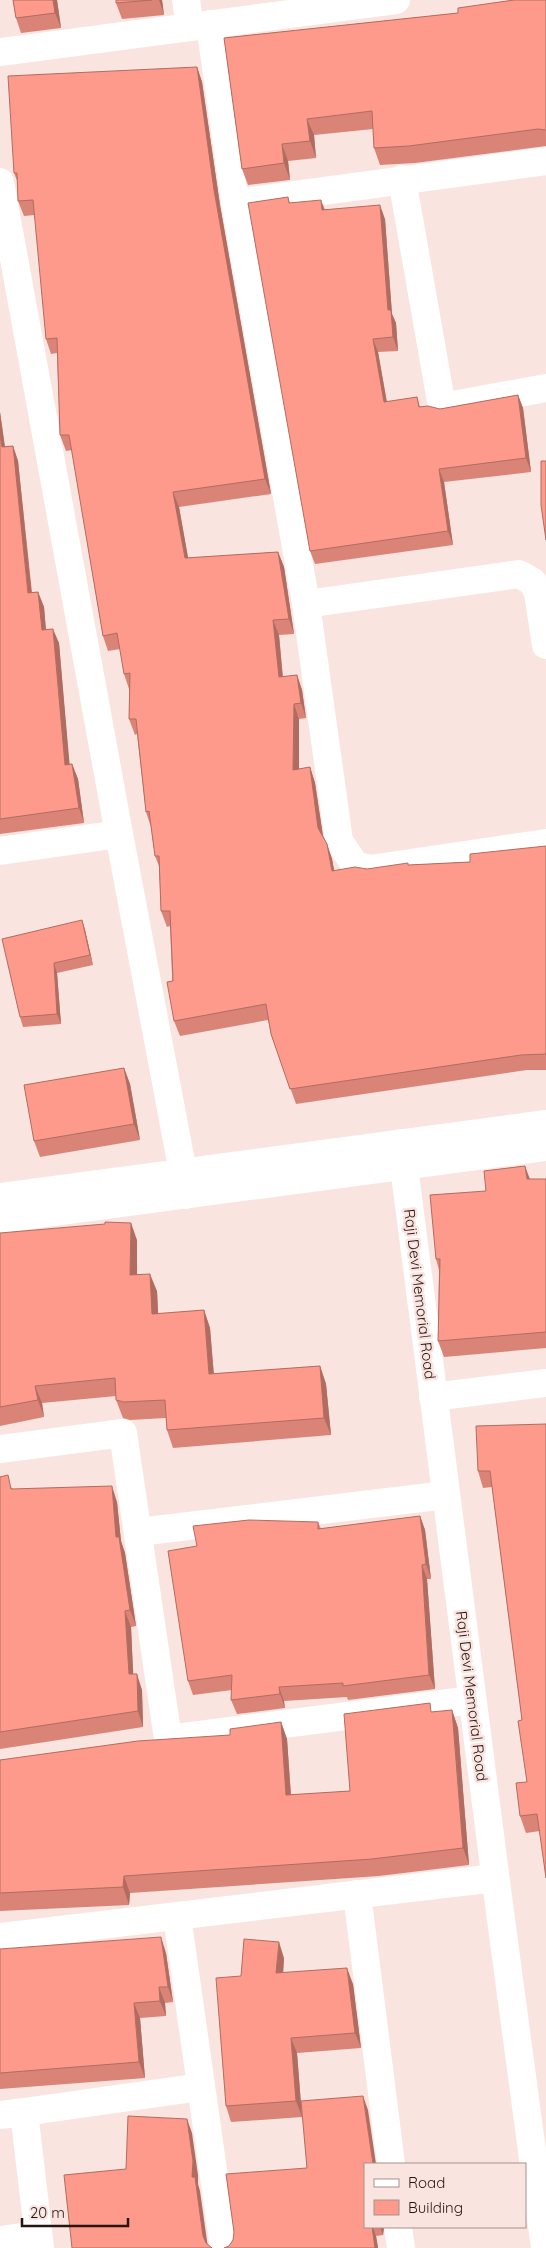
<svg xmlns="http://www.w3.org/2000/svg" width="546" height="2248" viewBox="0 0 546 2248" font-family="Quicksand,sans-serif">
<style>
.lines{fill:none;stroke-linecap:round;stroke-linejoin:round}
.street{stroke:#fff;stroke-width:28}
.secondary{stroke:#fff;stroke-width:28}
.wall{fill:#da8478}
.shaded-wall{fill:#b16c61}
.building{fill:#fd9a8b;stroke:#b16c61}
.labels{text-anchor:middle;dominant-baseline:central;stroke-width:5;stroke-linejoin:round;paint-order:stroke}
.street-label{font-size:15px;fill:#271512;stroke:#fae4e0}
</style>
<rect width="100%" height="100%" fill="#fae4e0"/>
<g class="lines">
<g class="street">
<path d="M186 0 190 27"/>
<path d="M210 24 235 203 306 604 339 841 355 865 370 869 546 843"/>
<path d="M0 52 396 0"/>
<path d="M402 179 442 407 546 388"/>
<path d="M0 182 119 834 183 1172 185 1195"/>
<path d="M235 203 546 161"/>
<path d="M306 604 519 574 533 582 538 593 546 645"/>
<path d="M0 851 119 834"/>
<path d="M401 1143 498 1897 545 2248"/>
<path d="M433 1397 546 1383"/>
<path d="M0 1449 123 1433 168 1739 472 1700"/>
<path d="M139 1532 446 1495"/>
<path d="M357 1894 391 2164"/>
<path d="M177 1916 224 2248"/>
<path d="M0 1937 495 1878"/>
<path d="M0 2115 24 2112"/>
<path d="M398 2227 401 2248"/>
<path d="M0 2240 38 2235"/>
<path d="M40 2248 24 2112 201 2087"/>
</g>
<g class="secondary">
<path d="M0 1197 546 1124"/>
<path d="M0 1219 546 1147"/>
</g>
</g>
<g class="wall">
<path d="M13 0H57L61 28 21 33 16 18Z"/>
<path d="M116 0H162L164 15 122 19 116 3Z"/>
<path d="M546 0V146L415 163 380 165 374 148 373 129 314 135 316 158 288 161 290 180 248 185 242 169 224 38 458 13Z"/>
<path d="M197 67 202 82 220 205 271 494 179 507 188 558 278 552 284 567 294 634 279 635 283 677 297 675 302 690 306 718 299 719V769L310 767 315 783 323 836 327 844 332 859 334 871 367 869 409 865 470 862 546 846V1070H527L296 1104 271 1034 268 1020 180 1036 174 1021 170 926 167 927 161 911 159 866 155 856 151 827 146 812 137 734 135 735 129 719V689L124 674 120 649 108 651 103 636 72 450 66 451 60 435 57 353 51 354 46 339 35 215 24 216 18 201V183L14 173Z"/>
<path d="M288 197 290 203 325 210 385 219 392 314 396 323 398 351 378 352 387 402 417 397 420 407 440 409 518 395 523 408 531 472 444 482 453 545 315 564 310 551Z"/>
<path d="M0 412 5 447 13 446 18 461 32 592H38L44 607 46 629 59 643 69 764H72L78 779 84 823 0 834Z"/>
<path d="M82 920 85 930 93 965 57 973 61 1024 23 1027 20 1017Z"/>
<path d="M124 1068 130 1084 140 1140 40 1157 34 1141Z"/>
<path d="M530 1179H546V1348L444 1357 438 1341 439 1270 436 1259 486 1191Z"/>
<path d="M0 1233 137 1240V1274L157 1291 158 1314 204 1310 210 1328 214 1374 320 1366 326 1384 331 1435 173 1448 167 1430 166 1418 130 1420 123 1418 116 1400V1396L42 1403 44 1417 0 1426Z"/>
<path d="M546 1424 540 1831 526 1833 520 1816 527 1782 522 1720 492 1487 483 1488 478 1471Z"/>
<path d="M0 1477 13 1489 117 1502 121 1541 125 1553 136 1626 131 1627 133 1674 142 1690 143 1727 0 1749Z"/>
<path d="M420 1516 425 1530 431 1579H427L435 1689 348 1700 347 1697 284 1701 285 1708 237 1714 231 1700 232 1690 193 1695 188 1681 197 1546 318 1522 321 1529Z"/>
<path d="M452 1710 458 1728 469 1865 379 1876 130 1893 129 1905 0 1911V1760L230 1735 281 1722 287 1739 291 1795 350 1791 434 1712Z"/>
<path d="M0 1949 166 1953 173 2002 165 2003 166 2016 140 2018 145 2078 0 2089Z"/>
<path d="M284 1958 283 1973 353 1984 361 2048 297 2053 302 2117 231 2122 226 2106 241 1976Z"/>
<path d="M368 2110 365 2227H384L383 2235 376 2236 378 2248H224L229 2246 307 2168Z"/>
</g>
<g class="shaded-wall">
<path d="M53 0H57L61 28 55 13Z"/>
<path d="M159 0H162L164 15Z"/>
<path d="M197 67 202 82 220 205 271 494 265 479 214 190Z"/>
<path d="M307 119 314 135 316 158 310 141Z"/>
<path d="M282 144 288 161 290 180 284 163Z"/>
<path d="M321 200 326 213 322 210Z"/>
<path d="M380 205 385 219 392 314 396 323 398 351 393 337 388 310Z"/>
<path d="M373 339 378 352 389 415 384 402Z"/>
<path d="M518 395 523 408 531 472 526 458Z"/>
<path d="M0 412 7 462 2 447 0 435Z"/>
<path d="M13 446 18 461 33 607 28 593Z"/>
<path d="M439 469 444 482 453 545 448 531Z"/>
<path d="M173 492 179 507 191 574 185 558Z"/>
<path d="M278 552 284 567 294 634 289 619Z"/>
<path d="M38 592 44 607 47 644 42 630Z"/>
<path d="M273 620 279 635 284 693 279 677Z"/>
<path d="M53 629 59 643 71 780 65 765Z"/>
<path d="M297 675 302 690 306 718 301 703Z"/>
<path d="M294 704 299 719V786L293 770Z"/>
<path d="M72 764 78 779 84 823 79 808Z"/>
<path d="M310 767 315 783 324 843 318 828Z"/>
<path d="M327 844 332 859 337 886 332 871Z"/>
<path d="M82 920 85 930 93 965 90 955Z"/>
<path d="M54 963 57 973 61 1024 57 1014Z"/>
<path d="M124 1068 130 1084 140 1140 134 1124Z"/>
<path d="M525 1166 531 1182 527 1179Z"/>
<path d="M131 1223 137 1240V1292L130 1275Z"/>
<path d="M150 1274 157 1291 159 1331 152 1314Z"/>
<path d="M204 1310 210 1328 215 1392 209 1374Z"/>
<path d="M320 1366 326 1384 331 1435 324 1418Z"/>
<path d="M35 1386 42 1403 44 1417 38 1400Z"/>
<path d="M112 1486 117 1502 121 1541 125 1553 136 1626 130 1610 116 1537Z"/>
<path d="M420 1516 425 1530 431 1579 426 1564Z"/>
<path d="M422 1565 427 1579 435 1689 429 1675Z"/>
<path d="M125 1611 131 1627 134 1690 129 1674Z"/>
<path d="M137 1674 142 1690 143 1727 138 1711Z"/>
<path d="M279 1687 284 1701 285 1708 280 1694Z"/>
<path d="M452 1710 458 1728 469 1865 463 1848Z"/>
<path d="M281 1722 287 1739 292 1812 286 1795Z"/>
<path d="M124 1876 130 1893 129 1905 123 1887Z"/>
<path d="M161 1937 166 1953 173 2002 168 1987Z"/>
<path d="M279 1942 284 1958 282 1989 276 1973Z"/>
<path d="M347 1968 353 1984 361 2048 355 2033Z"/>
<path d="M159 1987 165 2003 166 2016 160 2001Z"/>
<path d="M134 2003 140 2018 145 2078 139 2062Z"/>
<path d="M291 2038 297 2053 302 2117 296 2101Z"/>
<path d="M363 2096 368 2110 376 2164H373Z"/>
<path d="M187 2119 192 2133 198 2175V2184L200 2191 208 2248 203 2236 192 2177Z"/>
<path d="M372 2227H373L376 2236 378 2248H375Z"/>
<path d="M380 2227H384L383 2235Z"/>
</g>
<g class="building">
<path d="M13 0H53L55 13 16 18Z"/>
<path d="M116 0H152L116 3Z"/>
<path d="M514 0H546V130L538 129 409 146 374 148 372 111 307 119 310 141 282 144 284 163 242 169 224 38 458 13V8Z"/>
<path d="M197 67 214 190 265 479 173 492 185 558 278 552 289 619 273 620 279 677 297 675 301 703 294 704 293 770 310 767 318 828 327 844 332 871 355 867 367 869 408 863V865L470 862V854L546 846V1054L521 1055 290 1089 271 1034 266 1004 174 1021 167 982 173 981 170 911H161L159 856H155L149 811 146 812 136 719H129L130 673 124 674 117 633 103 636 69 435H60L57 338 46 339 33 200 18 201 17 173H14L8 76Z"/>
<path d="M288 197 289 203 321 200 322 210 380 205 388 310H391L393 337 373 339 384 402 417 397 419 407 428 406 440 409 518 395 526 458 439 469 448 531 310 551 248 203Z"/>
<path d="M0 435 2 447 13 446 28 593 38 592 42 630 53 629 65 765 72 764 79 808 0 819Z"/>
<path d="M541 461H546V540L541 505Z"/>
<path d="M82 920 90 955 54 963 57 1014 20 1017 2 939Z"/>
<path d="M124 1068 134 1124 34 1141 24 1085Z"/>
<path d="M525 1166 527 1179H546V1332L438 1341 440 1259H436L430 1195 486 1191 484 1171Z"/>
<path d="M105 1222 131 1223 130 1275 150 1274 152 1314 204 1310 209 1374 320 1366 324 1418 167 1430 165 1400 124 1402 116 1400 115 1378 35 1386 38 1400 0 1407V1233L105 1224Z"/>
<path d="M546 1424V1878L537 1814 520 1816 516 1783 527 1782 518 1721 522 1720 490 1471H478L476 1426Z"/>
<path d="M8 1475 11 1489 112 1486 116 1537H119L130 1610 125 1611 129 1674H137L138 1711 0 1732V1477Z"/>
<path d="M420 1516 426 1564 422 1565 429 1675 343 1686V1683L279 1687 280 1694 231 1700 232 1675 188 1681 168 1551 197 1546 193 1526 249 1520 318 1522V1529Z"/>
<path d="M430 1703 431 1712 452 1710 463 1848 372 1859 124 1876 123 1887 0 1893V1760L138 1741 230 1735V1729L281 1722 286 1795 350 1791 344 1714Z"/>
<path d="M161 1937 168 1987H159L160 2001 134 2003 139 2062 0 2073V1949Z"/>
<path d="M244 1939 279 1942 276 1973 347 1968 355 2033 291 2038 296 2101 226 2106 216 1978 241 1976Z"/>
<path d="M363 2096 373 2164H365V2227H372L375 2248H224L229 2246 233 2240 234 2232 226 2174 307 2168 301 2101Z"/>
<path d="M128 2116 187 2119 193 2161 192 2177H195L203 2236 206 2243 212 2248H72L64 2175 126 2169Z"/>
</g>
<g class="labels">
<g class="street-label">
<text transform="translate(420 1294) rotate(83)">Raji Devi Memorial Road</text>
<text transform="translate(472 1696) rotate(83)">Raji Devi Memorial Road</text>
</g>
</g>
<rect x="364" y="2163" width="162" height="65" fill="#fae4e0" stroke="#a6918e"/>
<rect x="374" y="2179" width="25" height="8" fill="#ffffff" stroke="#a6918e"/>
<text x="408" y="2188" font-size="15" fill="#271512">Road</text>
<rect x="374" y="2200" width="25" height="15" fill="#fd9a8b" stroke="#a6918e"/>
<text x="408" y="2213" font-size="15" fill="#271512">Building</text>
<path d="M22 2218v8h106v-8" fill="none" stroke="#271512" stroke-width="2.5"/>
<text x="30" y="2218" font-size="15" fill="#271512" stroke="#fae4e0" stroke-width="4" paint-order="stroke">20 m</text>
</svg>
